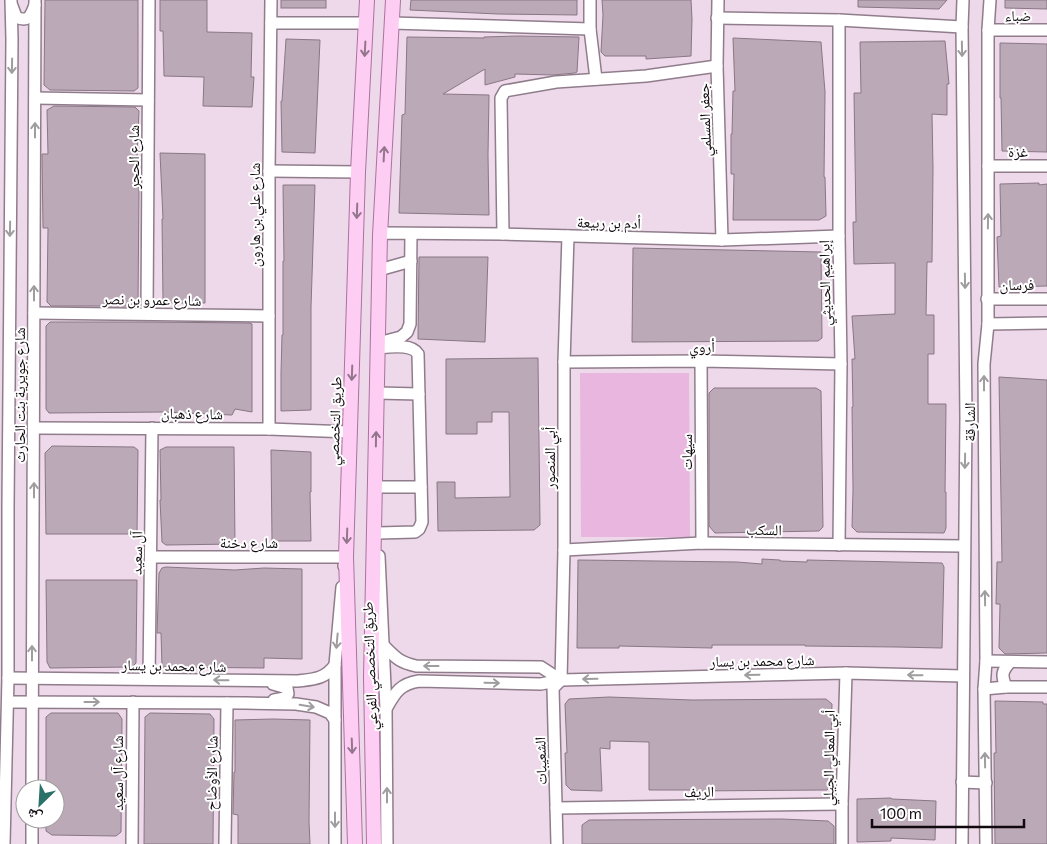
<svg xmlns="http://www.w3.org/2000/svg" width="1047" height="844" viewBox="0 0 1047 844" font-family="Commissioner,'Noto Naskh Arabic',sans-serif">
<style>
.green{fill:#e9b6df}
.building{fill:#bca9b8;stroke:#897785}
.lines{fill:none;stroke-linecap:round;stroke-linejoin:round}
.minor-casing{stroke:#907d8c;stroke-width:14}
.major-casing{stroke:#aa739f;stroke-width:16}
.minor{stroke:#fff;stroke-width:11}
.major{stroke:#fecdf4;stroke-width:14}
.oneway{stroke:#93758c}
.oneway2{stroke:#9f9d9f}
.labels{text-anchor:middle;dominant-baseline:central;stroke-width:4;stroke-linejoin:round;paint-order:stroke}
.street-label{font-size:15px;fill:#10090e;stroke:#fff}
</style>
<rect width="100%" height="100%" fill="#edd9e9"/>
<path class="green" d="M580 373H689L690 537H581Z"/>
<g class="building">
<path d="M45 0H138V88L134 91 50 90 44 85Z"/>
<path d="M160 0H207V32L252 33 251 77H254L252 107 203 106 204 77 164 76 163 31H160Z"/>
<rect x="281" y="0" width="45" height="8"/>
<path d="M411 0H577V15L498 14 410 10Z"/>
<path d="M602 0H691L692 19 691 56 646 59V56H605L601 52 603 15Z"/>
<path d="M858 0H947L939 9 858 7Z"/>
<path d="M1005 0H1047V9L1005 8Z"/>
<path d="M517 36 579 37 577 72 575 73 553 75 515 74V77L485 85V69L443 94 489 95 488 155 489 215 399 213 402 115 405 114 407 37 484 38V37Z"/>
<path d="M733 38 821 42 825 92 824 177H825L826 216 819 220H733L734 174H731V134H732L733 91H735Z"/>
<path d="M286 39 320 40 315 153 282 152 281 101H282Z"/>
<path d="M945 41 949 84H947V115L932 114 933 169 932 262H927L926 315H934V354H928V404H946L945 492H946V528L944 533 857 532 852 527 853 490 852 407H853L852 359H855L852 316 895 314V263L854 264 853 222H856L854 93H861L860 42Z"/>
<path d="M1000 43 1047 44V152L1002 151 1001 98H1000Z"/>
<path d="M54 106 135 107 139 111 137 156H138L139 192 138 302 134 306H51L47 302 48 228H43L42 154H48L47 110Z"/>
<path d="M160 153 205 154V303H166L163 300 162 219H163Z"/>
<path d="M1039 183V185L1047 184V286L999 287 997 237 1001 236 1000 184Z"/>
<path d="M283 185H315L311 307V410L281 411V373L282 335H283V261H284Z"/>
<path d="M633 248 821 252 822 338 818 341 632 342Z"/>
<path d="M419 257H488L485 342 418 339Z"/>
<path d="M50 322H145L249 323 252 324V412L235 409 232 415 164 412 49 413 46 409V326Z"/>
<path d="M538 358 540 525 534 530 438 531 437 482H455V498L510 497 509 412H492V422H477V434H446V359Z"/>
<path d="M999 377 1047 380V653L1005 654 999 648 1000 604H996L997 562H1002Z"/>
<path d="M714 388H816L821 391 823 527 819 531 715 533 709 526V393Z"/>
<path d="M52 446 134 447 138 450 137 534H46L45 453Z"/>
<path d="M166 447H234L235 544 166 545 162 542 160 500H161L160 450Z"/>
<path d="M271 450 311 452V492H310L311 541H272Z"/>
<path d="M762 559 780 560V561L807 562V560L942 563 944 567 942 648 897 647 805 646V645H712V648L619 646V648H577L578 560 737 562 762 564Z"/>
<path d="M166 567 235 570 264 568 302 569V659L264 658V668L162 667 161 633H157L159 573 162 568Z"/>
<path d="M46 580H137L136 663 132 667 50 668 47 662Z"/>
<path d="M609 697 692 700 826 699 832 704 831 742V786L827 790 693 791V790H649V742L610 741V749L600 748 602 791 571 790 566 785 565 753H567L565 704 569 699Z"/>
<path d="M995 701 1043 702V704H1047V844H995L994 753H996Z"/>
<path d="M51 713H118L122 719 121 832 116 836 52 835 46 831V819H55V789H46V717Z"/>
<path d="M150 713 210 714 214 719 213 844H144L145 717Z"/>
<path d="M273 719 310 720 309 821 310 844H238V815L233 814 234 772H235V720Z"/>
<path d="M891 798 892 799 936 801 935 840 891 838V841L857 842V799Z"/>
<path d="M781 819 828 821 834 826V844H582V825L589 820Z"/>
</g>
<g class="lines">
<defs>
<g id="minor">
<path d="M590 0V29L596 79"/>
<path d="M718 0 717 66 722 240"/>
<path d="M12 6 16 17C29 23 31 15 35 5"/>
<path d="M717 18 839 20 962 27"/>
<path d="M271 23H366"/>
<path d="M392 23 590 29"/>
<path d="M988 30H1047"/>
<path d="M35 98 148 100"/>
<path d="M988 166H1047"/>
<path d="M269 171 358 172"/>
<path d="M503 234 501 98 505 91 556 82 646 76 717 66"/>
<path d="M380 235 384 233 503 234 722 240 839 236"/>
<path d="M379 270 411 261"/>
<path d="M987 299H1047"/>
<path d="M34 313 269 316"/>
<path d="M147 314 149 0"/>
<path d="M988 324 1047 323"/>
<path d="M378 343 401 337 407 332 410 324 411 234"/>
<path d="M378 348C389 347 412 343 418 354L422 522 419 529 415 532 378 533"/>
<path d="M701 361 702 543"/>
<path d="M564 362 701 361 841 364"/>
<path d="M377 393 419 394"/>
<path d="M34 428 269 429 350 432"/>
<path d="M269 429V171L271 0"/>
<path d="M375 487H421"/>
<path d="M839 545 841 364 839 236V20"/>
<path d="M564 550 702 543 964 546"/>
<path d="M379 556 386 709 387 844"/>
<path d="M151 557H346L344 566"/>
<path d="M384 646C396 658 399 662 416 666L541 667 561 680 846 673 963 676"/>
<path d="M986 661 1047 662"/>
<path d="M8 678 298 681C314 679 325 679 335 665"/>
<path d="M149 679 152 428"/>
<path d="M561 680 564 550V362L568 236"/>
<path d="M273 684 287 688 288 694 285 698 274 700"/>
<path d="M1006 687C1001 675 1002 671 1010 662"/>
<path d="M984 689 1006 687H1047"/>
<path d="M8 702 245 703 296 704 316 707 330 713 335 720"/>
<path d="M387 707C396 691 401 684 419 681L541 684 561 680"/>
<path d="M962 782 986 783"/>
<path d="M32 789 35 0"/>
<path d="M556 808 842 804"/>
<path d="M32 819V844"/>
<path d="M4 844 8 678V507L12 39 11 0"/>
<path d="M132 844 133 702"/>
<path d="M225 844 227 703"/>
<path d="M335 844V665L342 587"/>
<path d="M557 844 553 688 561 680"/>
<path d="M842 844V804L846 673"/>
<path d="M962 844 966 418 962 27 963 0"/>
<path d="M986 844 984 689 986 661 984 364 988 324V30L990 0"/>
</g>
<g id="major">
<path d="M355 844 346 557 358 172 367 0"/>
<path d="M374 844 371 677 380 235 393 0"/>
</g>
</defs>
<use href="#minor" class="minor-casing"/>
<use href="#major" class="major-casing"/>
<use href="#minor" class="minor"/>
<use href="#major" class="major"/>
</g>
<defs><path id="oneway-shaft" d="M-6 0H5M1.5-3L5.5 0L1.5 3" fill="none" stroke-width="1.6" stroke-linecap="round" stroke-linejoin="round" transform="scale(1.25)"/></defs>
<g class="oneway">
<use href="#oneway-shaft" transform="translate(365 49) rotate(93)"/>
<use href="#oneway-shaft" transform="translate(384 154) rotate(-87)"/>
<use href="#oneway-shaft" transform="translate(357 211) rotate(92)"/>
<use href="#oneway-shaft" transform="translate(352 373) rotate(92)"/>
<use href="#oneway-shaft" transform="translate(376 439) rotate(-89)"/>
<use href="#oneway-shaft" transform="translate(347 536) rotate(92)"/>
<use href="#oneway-shaft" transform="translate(352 746) rotate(88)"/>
</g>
<g class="oneway2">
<use href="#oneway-shaft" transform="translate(962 49) rotate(89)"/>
<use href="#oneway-shaft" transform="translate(12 66) rotate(91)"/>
<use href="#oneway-shaft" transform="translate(35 130) rotate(-90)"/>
<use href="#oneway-shaft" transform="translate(988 221) rotate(-89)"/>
<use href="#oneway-shaft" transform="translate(10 229) rotate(91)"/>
<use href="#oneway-shaft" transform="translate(965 281) rotate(89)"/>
<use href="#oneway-shaft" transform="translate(34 293) rotate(-90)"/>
<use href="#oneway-shaft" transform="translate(984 383) rotate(-90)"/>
<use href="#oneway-shaft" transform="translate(965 461) rotate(91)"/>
<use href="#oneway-shaft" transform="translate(34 490) rotate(-90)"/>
<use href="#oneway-shaft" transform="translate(985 598) rotate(-91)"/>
<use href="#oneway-shaft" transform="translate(337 641) rotate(95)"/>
<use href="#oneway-shaft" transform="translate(32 653) rotate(-90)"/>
<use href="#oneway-shaft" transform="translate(431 666) rotate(-180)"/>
<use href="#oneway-shaft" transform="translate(752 675) rotate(179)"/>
<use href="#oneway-shaft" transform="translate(915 675) rotate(-179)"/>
<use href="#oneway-shaft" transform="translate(590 679) rotate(179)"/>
<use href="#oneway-shaft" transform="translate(221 680) rotate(-179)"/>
<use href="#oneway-shaft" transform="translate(492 683) rotate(1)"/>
<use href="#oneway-shaft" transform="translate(92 702)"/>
<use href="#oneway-shaft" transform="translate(307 706) rotate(9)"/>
<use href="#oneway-shaft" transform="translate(985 760) rotate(-91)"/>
<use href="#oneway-shaft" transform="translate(387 795) rotate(-90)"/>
<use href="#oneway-shaft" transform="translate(335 820) rotate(90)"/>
</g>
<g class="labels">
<g class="street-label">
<text x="1018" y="15">ضباء</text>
<text transform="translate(704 120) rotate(-92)">جعفر المسلمي</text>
<text x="1018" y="151">غزة</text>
<text transform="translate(133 157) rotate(-90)">شارع الحجر</text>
<text transform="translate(254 215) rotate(-90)">شارع علي بن هارون</text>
<text transform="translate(609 222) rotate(1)">أدم بن ربيعة</text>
<text transform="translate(824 283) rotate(-91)">إبراهيم الحديثي</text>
<text x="1017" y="284">فرسان</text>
<text transform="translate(152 299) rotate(1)">شارع عمرو بن نصر</text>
<text x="702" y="346">أروي</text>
<text transform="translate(19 395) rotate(-90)">شارع جويرية بنت الحارث</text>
<text transform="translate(192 413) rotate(1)">شارع ذهبان</text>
<text transform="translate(334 421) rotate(-88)">طريق التخصصي</text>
<text transform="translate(969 422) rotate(-90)">الشارقة</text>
<text transform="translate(686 452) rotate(-90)">سيهات</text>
<text transform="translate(549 458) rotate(-90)">أبي المنصور</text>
<text transform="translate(764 529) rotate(1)">السكب</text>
<text x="249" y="542">شارع دخنة</text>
<text transform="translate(136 553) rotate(-89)">آل سعيد</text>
<text transform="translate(762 660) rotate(-1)">شارع محمد بن يسار</text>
<text transform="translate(174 665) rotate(1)">شارع محمد بن يسار</text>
<text transform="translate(369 666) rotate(-92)">طريق التخصصي الفرعي</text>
<text transform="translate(828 758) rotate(-89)">أبي المعالي الجيلي</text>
<text transform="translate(540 761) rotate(-92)">الشعيبات</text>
<text transform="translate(117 773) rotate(-90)">شارع آل سعيد</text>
<text transform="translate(211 773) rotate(-89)">شارع الأوضاح</text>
<text transform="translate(699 791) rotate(-1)">الريف</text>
</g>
</g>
<g transform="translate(40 804) rotate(205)"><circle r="24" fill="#ffffff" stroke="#9f9d9f"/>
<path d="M0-4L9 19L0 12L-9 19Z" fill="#2a7168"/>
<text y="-8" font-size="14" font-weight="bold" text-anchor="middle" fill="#10090e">ش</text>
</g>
<path d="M872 819v8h152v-8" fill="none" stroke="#10090e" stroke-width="2.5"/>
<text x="880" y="819" font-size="15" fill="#10090e" stroke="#ffffff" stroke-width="4" paint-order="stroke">100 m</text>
</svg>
